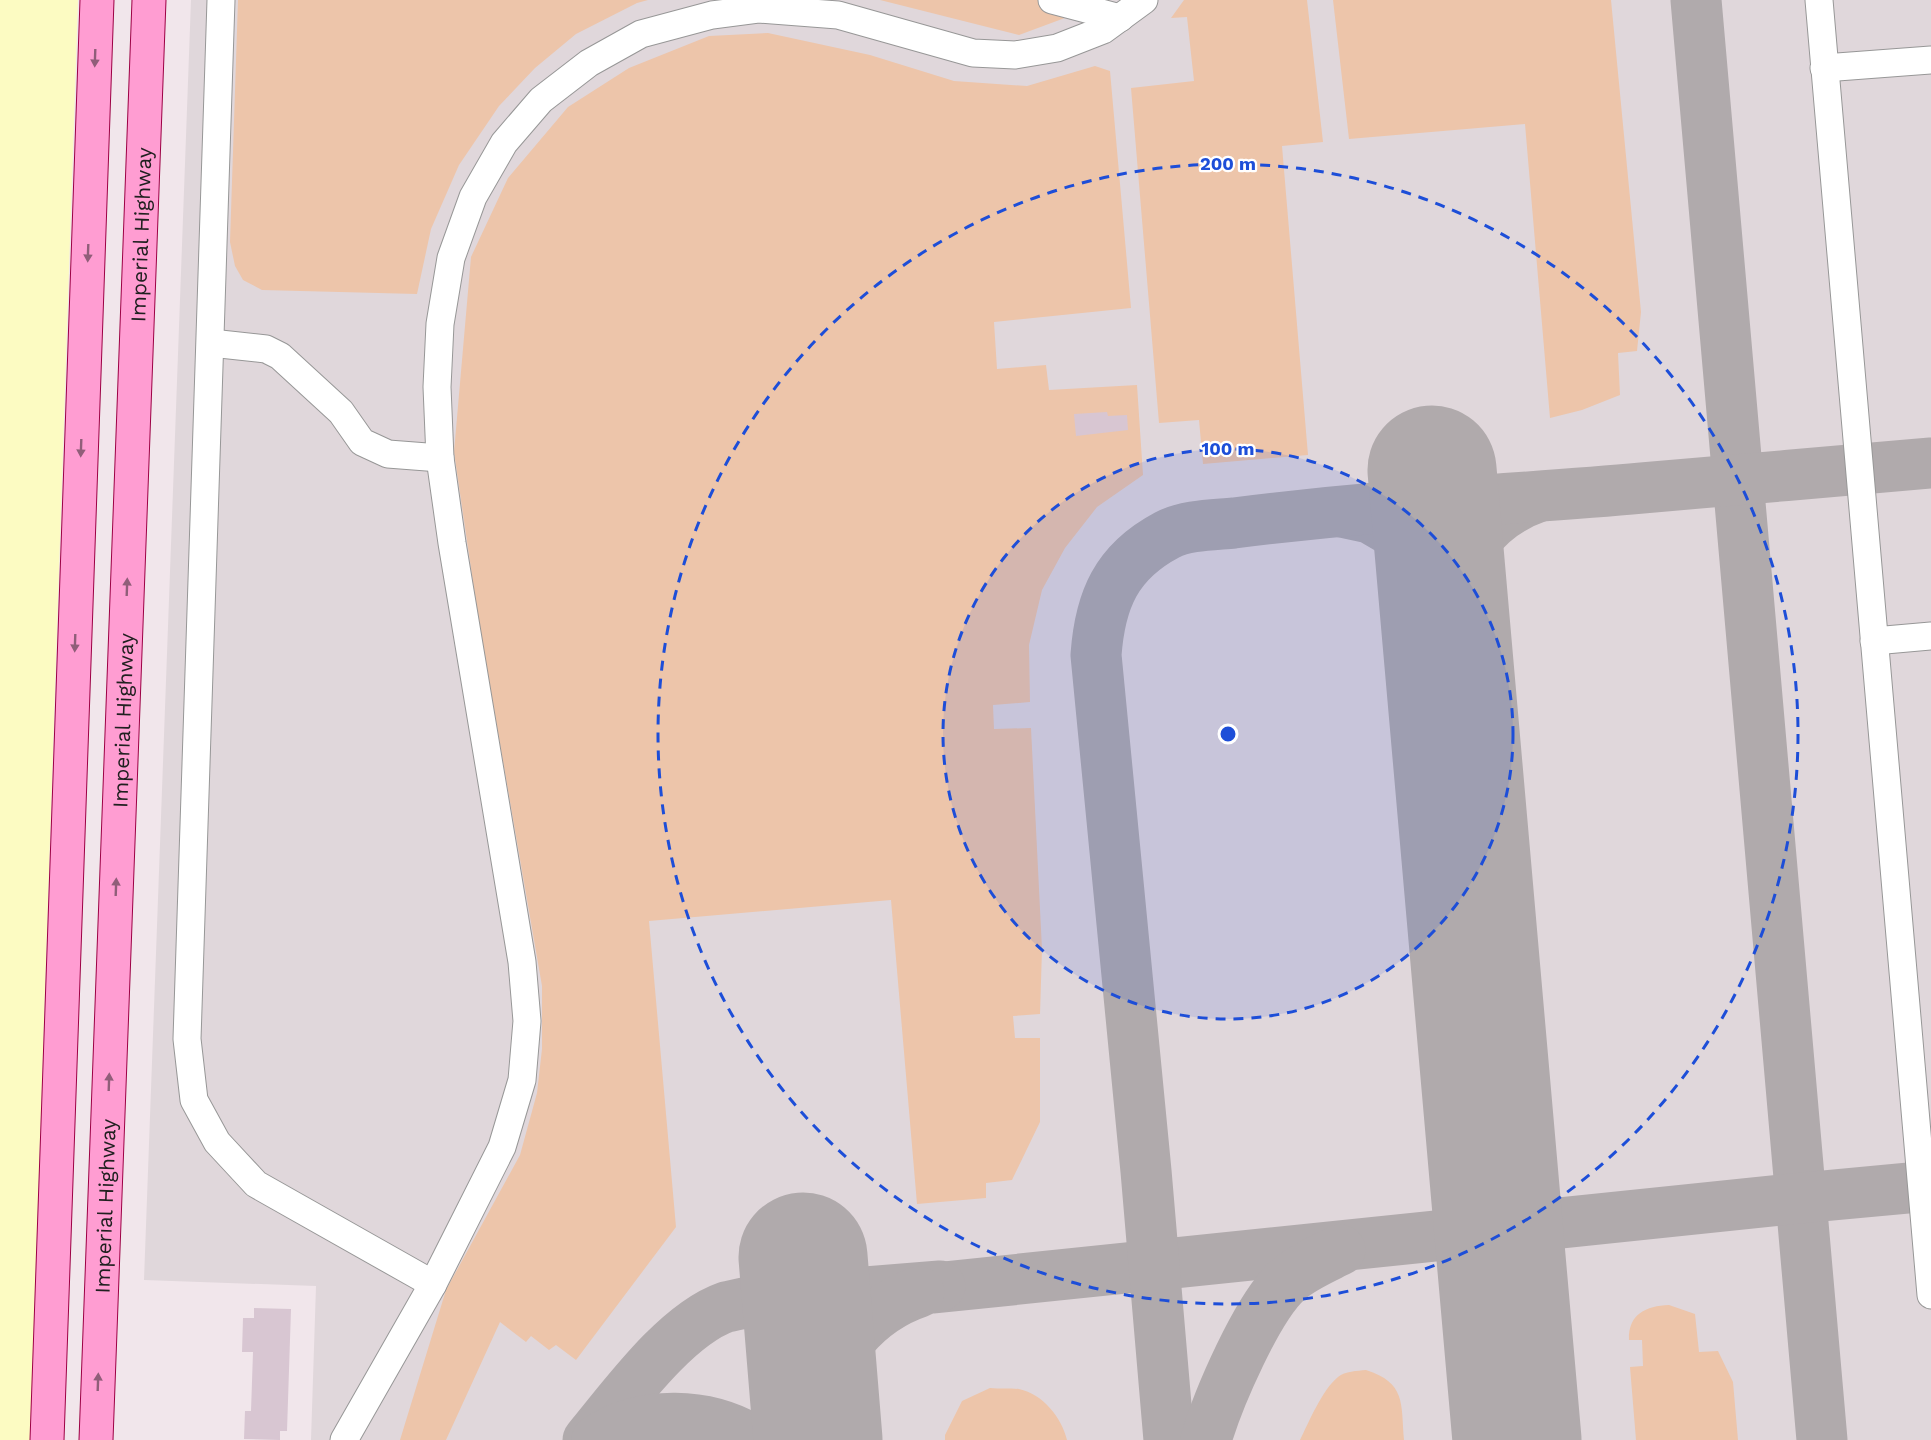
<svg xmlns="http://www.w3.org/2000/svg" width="1931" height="1440" viewBox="0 0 1931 1440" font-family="'Work Sans',sans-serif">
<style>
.airport{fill:#e0d7db}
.grass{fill:#edc5aa}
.park{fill:#fcfbc2}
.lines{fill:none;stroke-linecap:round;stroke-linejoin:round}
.taxiway{stroke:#b0aaac;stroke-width:51}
.runway{stroke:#b0aaac;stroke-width:129}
.building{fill:#d8c6d2}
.minor-casing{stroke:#979797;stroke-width:29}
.major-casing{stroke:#9c0044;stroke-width:35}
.minor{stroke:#fff;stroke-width:27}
.major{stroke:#ff9dd2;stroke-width:33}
.oneway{fill:#905e79}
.ring{fill:none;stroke:#1d4ed8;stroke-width:3;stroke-dasharray:10 8}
.labels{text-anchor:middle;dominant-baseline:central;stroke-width:4.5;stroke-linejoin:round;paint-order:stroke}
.street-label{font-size:21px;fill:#202020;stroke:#fff}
.centre{fill:#1d4ed8;stroke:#fff;stroke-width:3}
.ring-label{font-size:18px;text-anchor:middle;font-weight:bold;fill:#1d4ed8;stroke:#fff;stroke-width:4.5;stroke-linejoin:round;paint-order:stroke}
</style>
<rect width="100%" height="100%" fill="#f1e6eb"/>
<path class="airport" d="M191 0H1931V1440H311L316 1286 144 1280Z"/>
<g class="grass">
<path d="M238 0H648L637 3 576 34 535 68 499 106 459 165 431 229 417 294 262 290 243 280 235 266 230 242Z"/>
<path d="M880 0H1099L1089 9 1019 35Z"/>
<path d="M1184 0H1307L1323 142 1282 146 1308 455 1203 464 1199 420 1159 423 1131 88 1194 81 1187 17 1171 18Z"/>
<path d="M1333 0H1611L1641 312 1637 351 1618 353 1620 395 1582 410 1550 418 1525 124 1349 139Z"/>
<path d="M768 33 870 55 954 81 1027 86 1095 66 1110 71 1131 308 994 322 997 369 1046 365 1049 390 1137 385 1143 475 1097 507 1065 548 1042 590 1029 645 1030 702 993 705 994 729 1031 728 1042 949 1040 1014 1013 1016 1015 1038H1040V1122L1012 1180 986 1183V1198L917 1204 891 900 649 921 676 1227 576 1360 556 1345 549 1350 531 1336 526 1342 500 1322 446 1440H400L446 1290 520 1155 537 1093 542 1049V986L479 623 454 452 471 257 508 178 568 107 629 68 709 36Z"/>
<path d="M1669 1305 1695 1314 1699 1352 1718 1351 1733 1382 1738 1440H1636L1630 1367 1643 1366 1642 1340H1629C1628 1314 1646 1306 1669 1305Z"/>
<path d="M1366 1370C1406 1383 1401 1403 1404 1440H1300C1309 1422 1322 1390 1338 1377 1345 1371 1357 1371 1366 1370Z"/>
<path d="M990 1388C999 1389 1010 1388 1019 1389 1043 1394 1062 1418 1067 1440H945V1435L962 1401Z"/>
</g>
<path class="park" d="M0 0H78L30 1440H0Z"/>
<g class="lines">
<g class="taxiway">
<path d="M1696 0 1822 1440"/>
<path d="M1342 512 1370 518 1399 535 1420 558 1435 582 1444 608"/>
<path d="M1444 608C1461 556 1483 516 1538 497"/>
<path d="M934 1288 1801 1198 1931 1186"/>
<path d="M588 1440C623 1398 675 1325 726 1307 735 1305 745 1303 753 1301L940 1286"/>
<path d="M597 1440C643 1410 707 1412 753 1440"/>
<path d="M822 1440C821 1429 820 1418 821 1407 828 1354 869 1309 919 1292"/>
<path d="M1169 1440 1146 1171 1096 655C1100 600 1116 562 1167 535 1186 525 1213 525 1234 523 1282 517 1329 512 1376 508 1465 501 1554 496 1642 488 1738 480 1835 471 1931 463"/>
<path d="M1206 1440C1218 1399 1257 1308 1288 1280 1303 1267 1322 1259 1340 1250"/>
</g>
<g class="runway">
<path d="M1432 470 1517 1440"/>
<path d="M803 1257 818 1440"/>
</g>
</g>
<g class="building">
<path d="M1107 412 1108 416 1127 415 1128 430 1076 436 1074 414Z"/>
<path d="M254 1308 291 1309 287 1431H280V1440L244 1439 245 1411H251L253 1352H242L243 1318H254Z"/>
</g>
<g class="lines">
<defs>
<g id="minor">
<path d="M221 0 187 1039 194 1100 217 1142 256 1184 433 1284"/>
<path d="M1052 0 1120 18"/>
<path d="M1819 0 1931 1295"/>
<path d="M1824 68 1931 60"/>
<path d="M211 343 266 349 280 356 341 412 362 442 388 454 440 458"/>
<path d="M1874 641 1931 636"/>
<path d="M344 1440 433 1284 502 1147 522 1080 527 1021 522 962 452 543 440 458 437 387 440 324 451 258 473 197 504 143 541 100 589 63 641 34 712 15 758 9 838 15 973 53 1015 55 1057 48 1103 30 1144 0"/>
</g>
<g id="major">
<path d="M47 1440 97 0"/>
<path id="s1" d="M96 1440 149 0"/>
</g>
</defs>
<use href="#minor" class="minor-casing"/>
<use href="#major" class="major-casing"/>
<use href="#minor" class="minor"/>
<use href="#major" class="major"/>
</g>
<defs><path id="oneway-solid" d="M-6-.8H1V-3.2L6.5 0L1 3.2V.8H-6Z" transform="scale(1.5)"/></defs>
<g class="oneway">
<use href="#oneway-solid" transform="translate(95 58) rotate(92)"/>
<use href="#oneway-solid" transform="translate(88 253) rotate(92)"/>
<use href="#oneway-solid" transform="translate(81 448) rotate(92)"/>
<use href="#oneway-solid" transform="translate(127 587) rotate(-88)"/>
<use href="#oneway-solid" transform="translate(75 643) rotate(92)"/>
<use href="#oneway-solid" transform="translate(116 887) rotate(-88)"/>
<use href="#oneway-solid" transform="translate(109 1082) rotate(-88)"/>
<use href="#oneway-solid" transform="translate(98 1382) rotate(-88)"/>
</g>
<circle cx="1228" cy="734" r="285" fill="#1d4ed8" fill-opacity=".12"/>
<g class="ring">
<circle cx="1228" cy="734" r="285"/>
<circle cx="1228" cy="734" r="570"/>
</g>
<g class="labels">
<g class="street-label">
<text stroke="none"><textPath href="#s1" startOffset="1206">Imperial Highway</textPath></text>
<text stroke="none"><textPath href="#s1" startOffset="720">Imperial Highway</textPath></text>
<text stroke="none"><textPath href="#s1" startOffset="234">Imperial Highway</textPath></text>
</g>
</g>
<circle cx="1228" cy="734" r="9" class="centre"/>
<g class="ring-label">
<text x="1228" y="170">200 m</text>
<text x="1228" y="455">100 m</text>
</g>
</svg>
